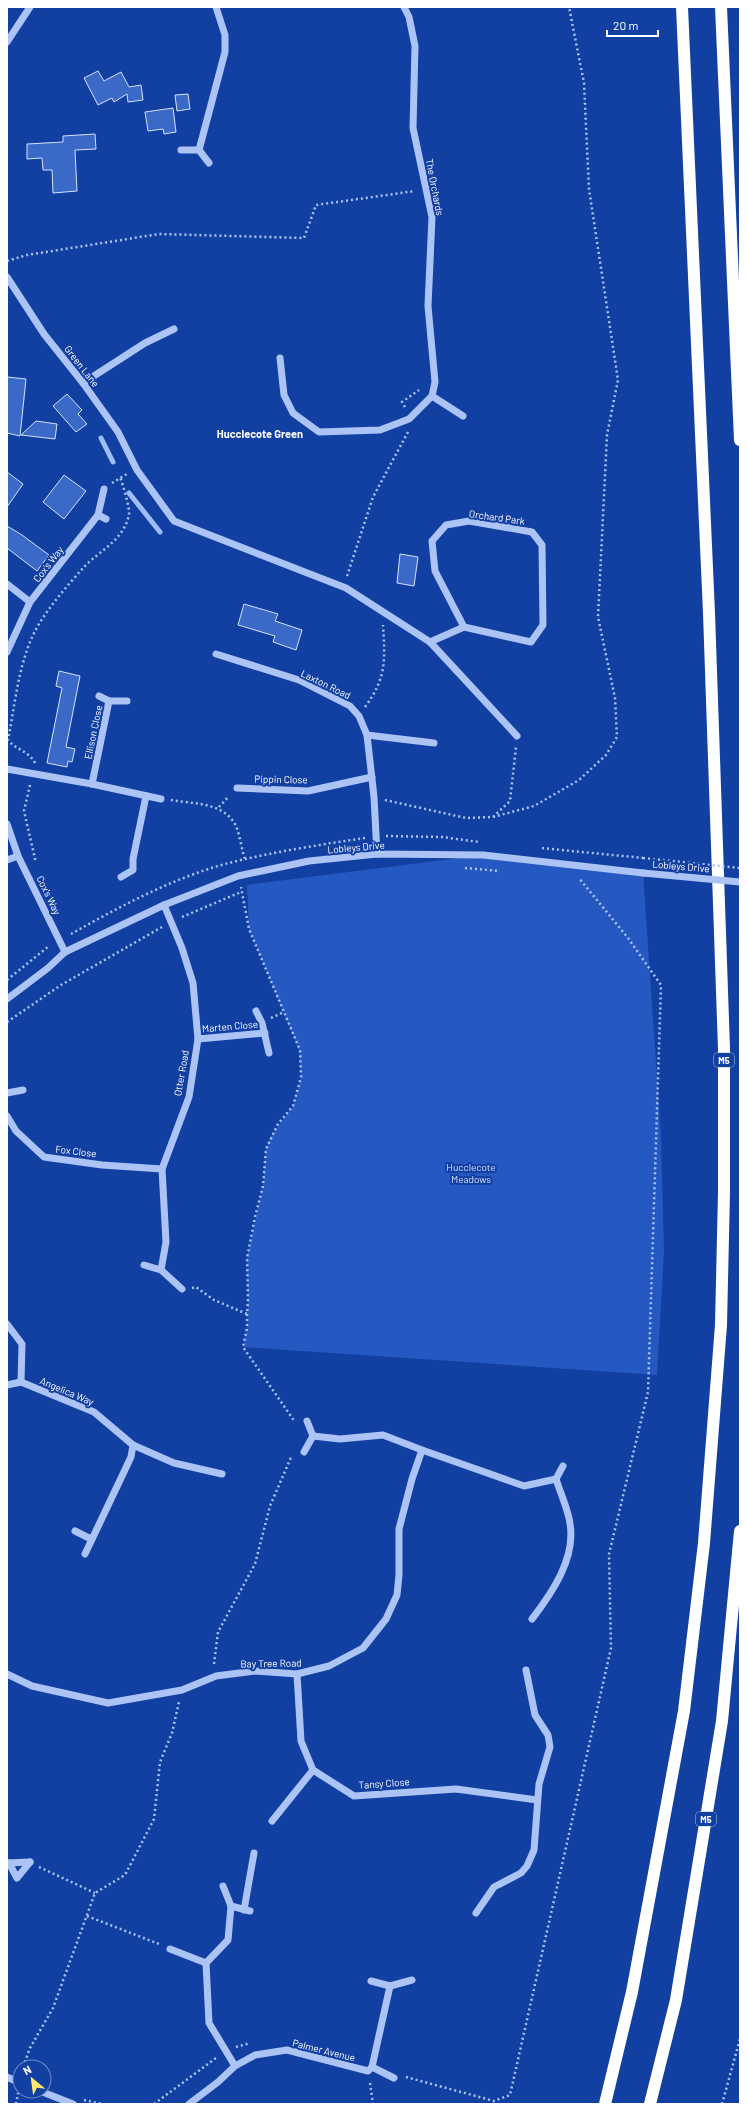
<svg xmlns="http://www.w3.org/2000/svg" width="747" height="2111" viewBox="0 0 747 2111" font-family="Barlow,sans-serif">
<style>
.green{fill:#2558c0}
.lines{fill:none;stroke-linecap:round;stroke-linejoin:round}
.stream{stroke:#9ebdf8;stroke-width:5}
.building{fill:#3b69c8;stroke:#d5e2fe}
.path{stroke:#acc4f5;stroke-width:2.5;stroke-dasharray:2 3;stroke-linecap:butt}
.minor{stroke:#acc4f5;stroke-width:7}
.highway{stroke:#fff;stroke-width:12}
.path-bridge{stroke:#acc4f5;stroke-width:2.5;stroke-dasharray:2 3;stroke-linecap:butt}
.minor-bridge{stroke:#acc4f5;stroke-width:7}
.labels{text-anchor:middle;dominant-baseline:central;stroke-width:4;stroke-linejoin:round;paint-order:stroke}
.shield{fill:#123fa2;stroke:#b8c5e3;stroke-width:1}
.shield-label{font-size:9px;font-weight:bold;fill:#fff}
.street-label{font-size:10px;fill:#fff;stroke:#123fa2}
.park-label{font-size:10px;fill:#d5e2fe;stroke:#123fa2}
.neighbourhood-label{font-size:11px;font-weight:bold;fill:#fff;stroke:#123fa2}
</style>
<rect width="100%" height="100%" fill="#123fa2"/>
<path class="green" d="M483 855 643 873 661 1136 664 1252 657 1375 243 1347 247 1328 248 1300 247 1258 263 1186 266 1149 271 1136 293 1106 301 1077 299 1050 249 929 247 885Z"/>
<g class="lines">
<g class="stream">
<path d="M101 438 113 462"/>
<path d="M129 493 160 532"/>
</g>
</g>
<g class="building">
<path d="M98 71 104 81 121 72 129 87 141 85 143 100 128 102 127 94 114 102 112 98 98 105 84 78Z"/>
<path d="M188 94 190 109 177 111 175 95Z"/>
<path d="M173 108 176 132 164 134 163 129 148 131 145 112Z"/>
<path d="M95 134 96 149 75 150 77 191 53 193 52 170H43L42 158 27 159V144L63 142V136Z"/>
<path d="M7 377 26 379 20 436 7 433Z"/>
<path d="M67 394 82 410 78 414 87 424 76 432 53 406Z"/>
<path d="M36 421 57 424 55 439 21 435Z"/>
<path d="M7 472 23 484 7 507Z"/>
<path d="M64 475 86 491 64 519 43 502Z"/>
<path d="M7 526 22 535 49 555 37 571 7 548Z"/>
<path d="M400 554 418 557 414 586 397 583Z"/>
<path d="M244 604 278 614 275 621 302 630 296 650 273 642 275 636 238 625Z"/>
<path d="M59 671 80 676 66 747 75 749 72 762 68 761 67 767 47 763 62 688 56 686Z"/>
</g>
<g class="lines">
<g class="path">
<path d="M7 261 27 255 159 234 304 238 316 205 415 191"/>
<path d="M405 407 402 402 419 390"/>
<path d="M112 483 127 474"/>
<path d="M347 576 373 497 408 432"/>
<path d="M365 707C387 677 385 660 383 625"/>
<path d="M35 763C29 751 16 750 8 740 15 705 18 666 34 633 45 611 67 586 84 567 100 550 123 541 129 515 130 508 123 485 120 477"/>
<path d="M30 785 24 811 36 863"/>
<path d="M171 800C193 804 222 802 235 824 240 834 241 848 245 859"/>
<path d="M385 800 466 818 493 817 534 806 579 780 606 755 617 737 615 698 598 617 607 435 618 380 589 189 584 83 569 7"/>
<path d="M219 807 229 796"/>
<path d="M493 817 510 801 516 747"/>
<path d="M386 836 442 837 479 842"/>
<path d="M542 848 643 858"/>
<path d="M465 868 500 871"/>
<path d="M182 917 241 892"/>
<path d="M71 934C119 907 171 879 225 864 271 852 319 845 365 838"/>
<path d="M7 980 49 946"/>
<path d="M271 1018 284 1012"/>
<path d="M7 1022 61 985 162 927"/>
<path d="M192 1288 196 1287 214 1300 247 1314 248 1299 247 1258 255 1217 263 1186 266 1149 278 1124 293 1106 301 1077 300 1050 249 929 241 887"/>
<path d="M247 1314V1328L243 1347 295 1422"/>
<path d="M214 1664 218 1632 255 1564 270 1506 292 1455"/>
<path d="M39 1867 95 1893"/>
<path d="M87 1916 159 1944"/>
<path d="M236 2047 250 2043"/>
<path d="M23 2067 30 2048 53 2008 95 1893 125 1875 154 1819 160 1762 172 1733 179 1702"/>
<path d="M406 2077 494 2101 510 2095 611 1648 609 1554 648 1392 661 985 628 938 579 878"/>
<path d="M370 2083 373 2104"/>
<path d="M84 2100 102 2104"/>
<path d="M16 2104 18 2093"/>
<path d="M154 2104 216 2058"/>
<path d="M722 2104 740 2039"/>
</g>
<g class="minor">
<path d="M7 42 30 7"/>
<path d="M181 150H199L225 52V35L216 7"/>
<path d="M199 150 209 163"/>
<path d="M7 277 44 334 83 383 118 432 137 470 174 521 346 588 430 642 517 736"/>
<path d="M280 358 284 395 293 413 319 432 380 430 409 419 432 396 435 382 428 306 432 217 413 128 415 46 409 17 404 7"/>
<path d="M83 383 145 343 174 329"/>
<path d="M432 396 463 416"/>
<path d="M98 515 106 519"/>
<path d="M469 521 532 532 542 545 543 625 531 642 464 627 435 571 432 541 446 525Z"/>
<path d="M7 584 30 602"/>
<path d="M430 642 464 627"/>
<path d="M7 652 30 602 98 515 104 489"/>
<path d="M216 654 299 680 350 706 359 716 367 735 374 797 377 854"/>
<path d="M99 696 109 701"/>
<path d="M367 735 434 743"/>
<path d="M7 769 92 784 109 701H127"/>
<path d="M92 784 161 799"/>
<path d="M237 788 308 791 372 777"/>
<path d="M7 824 18 856 65 952"/>
<path d="M7 860 18 856"/>
<path d="M121 877 133 870V859L146 796"/>
<path d="M7 999 48 968 65 952 164 905 238 876 309 861 377 854 483 855 643 873"/>
<path d="M256 1011 262 1023 269 1053"/>
<path d="M198 1039 265 1033"/>
<path d="M7 1093 23 1090"/>
<path d="M7 1116 16 1131 44 1157 102 1165 162 1169"/>
<path d="M144 1265 161 1270 182 1289"/>
<path d="M161 1270 166 1242 162 1169 189 1097 198 1039 193 983 182 948 164 905"/>
<path d="M7 1324 22 1344 21 1382"/>
<path d="M7 1385 21 1382 94 1412 133 1445 174 1463 222 1474"/>
<path d="M313 1436 340 1439 383 1435 422 1450"/>
<path d="M304 1452 313 1436 307 1421"/>
<path d="M75 1531 91 1539"/>
<path d="M85 1554 131 1457 133 1445"/>
<path d="M532 1619C552 1593 576 1558 570 1524 569 1512 560 1492 556 1479"/>
<path d="M7 1674 32 1686 108 1703 182 1690 216 1676 255 1671 297 1674 329 1666 363 1648 386 1619 397 1595 399 1575V1529L412 1479 422 1450 524 1486 556 1479 563 1466"/>
<path d="M297 1674 301 1741 313 1770 354 1796 456 1789 537 1800"/>
<path d="M272 1821 313 1770"/>
<path d="M7 1863 30 1862"/>
<path d="M9 1863 17 1878 30 1862"/>
<path d="M223 1886 231 1906 228 1940 206 1963 209 2023 235 2066"/>
<path d="M231 1906 250 1911"/>
<path d="M244 1910 254 1853"/>
<path d="M476 1913 494 1887 521 1873 527 1866 534 1850 539 1784 550 1747 548 1735 535 1715 526 1670"/>
<path d="M170 1949 206 1963"/>
<path d="M371 1981 390 1986"/>
<path d="M372 2067 390 1986 412 1980"/>
<path d="M7 2077 20 2083"/>
<path d="M40 2091 73 2104"/>
<path d="M189 2104 218 2082 235 2066 255 2055 287 2050 368 2071 372 2067 394 2078"/>
</g>
<g class="highway">
<path d="M721 7 740 440"/>
<path d="M605 2104 632 1992 684 1711 704 1543 721 1325 724 1192V1049L709 613 682 7"/>
<path d="M650 2104 676 2000 722 1721 740 1531"/>
</g>
<path class="path-bridge" d="M643 858 740 868"/>
<path class="minor-bridge" d="M643 873 740 882"/>
</g>
<g class="labels">
<g class="shield">
<rect x="714" y="1053" width="20" height="14" rx="3"/>
<rect x="696" y="1812" width="20" height="14" rx="3"/>
</g>
<g class="shield-label">
<text x="724" y="1060">M5</text>
<text x="706" y="1819">M5</text>
</g>
<g class="street-label">
<text transform="translate(435 187) rotate(79)">The Orchards</text>
<text transform="translate(82 366) rotate(52)">Green Lane</text>
<text transform="translate(497 517) rotate(8)">Orchard Park</text>
<text transform="translate(48 564) rotate(-52)">Cox's Way</text>
<text transform="translate(326 684) rotate(26)">Laxton Road</text>
<text transform="translate(93 732) rotate(-78)">Ellison Close</text>
<text transform="translate(281 779) rotate(1)">Pippin Close</text>
<text transform="translate(356 847) rotate(-5)">Lobleys Drive</text>
<text transform="translate(681 866) rotate(5)">Lobleys Drive</text>
<text transform="translate(49 895) rotate(64)">Cox's Way</text>
<text transform="translate(230 1026) rotate(-5)">Marten Close</text>
<text transform="translate(181 1073) rotate(-80)">Otter Road</text>
<text transform="translate(76 1151) rotate(7)">Fox Close</text>
<text transform="translate(67 1391) rotate(23)">Angelica Way</text>
<text transform="translate(271 1663) rotate(-1)">Bay Tree Road</text>
<text transform="translate(384 1783) rotate(-4)">Tansy Close</text>
<text transform="translate(324 2050) rotate(14)">Palmer Avenue</text>
</g>
<g class="park-label">
<text x="471" y="1167">Hucclecote<tspan x="471" dy="12">Meadows</tspan></text>
</g>
<g class="neighbourhood-label">
<text x="260" y="433">Hucclecote Green</text>
</g>
</g>
<rect width="747" height="2111" fill="none" stroke="#ffffff" stroke-width="16"/>
<g transform="translate(32 2079) rotate(331)"><circle r="19" fill="#123fa2" stroke="#718cc7"/>
<path d="M0-3L7 15L0 10L-7 15Z" fill="#ffe770"/>
<text y="-6" font-size="11" font-weight="bold" text-anchor="middle" fill="#ffffff">N</text>
</g>
<path d="M607 30v6h51v-6" fill="none" stroke="#ffffff" stroke-width="2"/>
<text x="613" y="30" font-size="12" fill="#ffffff" stroke="#123fa2" stroke-width="3" paint-order="stroke">20 m</text>
</svg>
